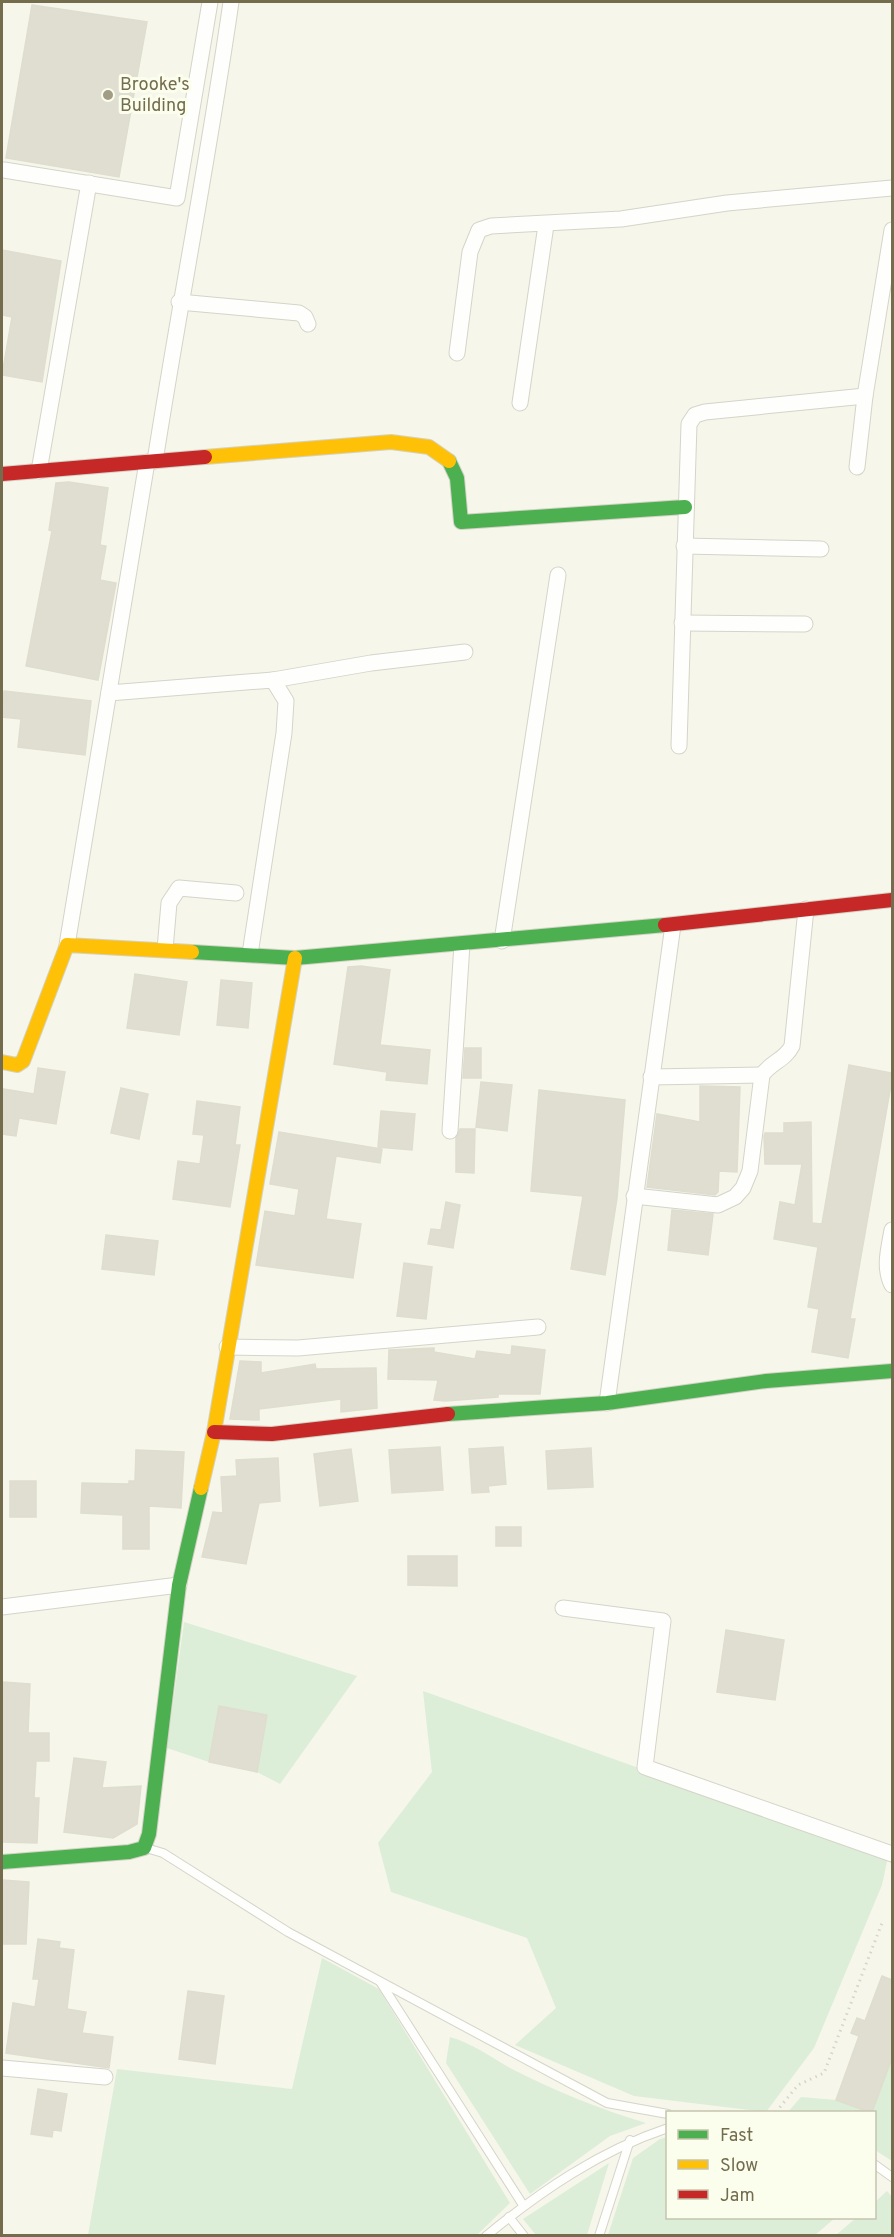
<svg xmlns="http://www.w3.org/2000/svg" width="894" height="2237" viewBox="0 0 894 2237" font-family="Overpass,sans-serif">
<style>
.green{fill:#dceed8}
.building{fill:#e0ded1;stroke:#deddce;stroke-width:1.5}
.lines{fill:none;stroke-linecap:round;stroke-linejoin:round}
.lane-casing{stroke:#d4d4c8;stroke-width:10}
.street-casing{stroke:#d4d4c8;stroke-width:17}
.fast-casing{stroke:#d3d2c5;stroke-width:16}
.slow-casing{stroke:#d3d2c5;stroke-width:16}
.jam-casing{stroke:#d3d2c5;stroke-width:16}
.path{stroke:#d7d5cb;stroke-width:3;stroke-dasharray:1.5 4.5;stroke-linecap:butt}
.lane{stroke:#fefefc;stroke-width:8}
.street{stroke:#fefefc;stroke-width:15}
.fast{stroke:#4caf50;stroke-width:14}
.slow{stroke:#ffc107;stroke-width:14}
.jam{stroke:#c62828;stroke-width:14}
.poi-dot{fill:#a19c84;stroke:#fcfeed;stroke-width:2}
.labels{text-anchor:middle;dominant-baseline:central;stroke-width:6;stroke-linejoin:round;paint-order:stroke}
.poi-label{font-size:18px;fill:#736c4d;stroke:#fcfeed;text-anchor:start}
</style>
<rect width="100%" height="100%" fill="#f6f6eb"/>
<g class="green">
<path d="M184 1622 357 1676 280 1784 257 1772 267 1715 219 1706 209 1762 167 1748Z"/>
<path d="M423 1691 888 1857 882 1885 814 2048 766 2112 634 2096 515 2045 556 2008 527 1938 391 1892 378 1843 432 1772Z"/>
<path d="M322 1958 379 1989 510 2203 477 2235H88L117 2069 292 2089Z"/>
<path d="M450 2037C472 2043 492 2058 512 2069 555 2091 599 2109 646 2123L610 2136 530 2194 446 2063Z"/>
<path d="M892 2058V2161L875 2150 872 2112Z"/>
<path d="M801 2097 836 2100 869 2112H788Z"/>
<path d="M667 2137 668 2218H835L815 2235H608L633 2158 660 2139Z"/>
<path d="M609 2163 587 2235H536L523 2219Z"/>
<path d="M887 2191 892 2197V2235H836L856 2218H874L875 2202Z"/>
</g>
<g class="building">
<path d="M32 5 147 22 119 177 6 158Z"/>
<path d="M2 250 61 261 42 382 2 375 12 317 2 315Z"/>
<path d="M69 482 108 488 100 545 106 546 100 580 116 583 98 680 26 666 52 531 49 530 56 483Z"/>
<path d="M4 691 91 701 85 755 18 747 21 719 2 717Z"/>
<path d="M361 966 390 970 380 1045 430 1050 427 1084 386 1080 387 1072 334 1064 348 967Z"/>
<path d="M135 974 187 982 179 1035 127 1028Z"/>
<path d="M221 980 252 983 248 1028 217 1025Z"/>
<path d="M465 1048H481V1078H463Z"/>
<path d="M849 1065 892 1073V1079L850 1319H855L848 1358 812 1352 819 1309 808 1307 818 1247 774 1239 780 1202 795 1205 802 1164H765L764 1136 765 1133H784V1123L811 1122 812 1223 822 1224Z"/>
<path d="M38 1068 65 1072 56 1124 19 1118 16 1136 2 1134 3 1089 34 1094Z"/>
<path d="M481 1082 512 1085 507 1131 476 1127Z"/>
<path d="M700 1086 740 1087 737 1172 719 1171 718 1192 715 1195 647 1187 657 1114 700 1122Z"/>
<path d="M121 1088 148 1094 139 1139 111 1133Z"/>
<path d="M539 1090 625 1100 617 1198 605 1275 571 1269 583 1196 531 1191Z"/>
<path d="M197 1101 240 1107 235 1145H240L230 1207 173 1199 178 1161 200 1164 204 1135 193 1134Z"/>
<path d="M381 1111 415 1114 412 1150 378 1147Z"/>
<path d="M460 1129H475L474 1173 456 1172V1138Z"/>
<path d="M279 1132 382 1149 380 1163 336 1156 326 1219 361 1224 353 1278 256 1265 265 1211 295 1216 299 1189 270 1184Z"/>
<path d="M446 1202 460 1205 453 1248 428 1244 431 1229 441 1230Z"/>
<path d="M672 1210 713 1214 708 1255 668 1250Z"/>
<path d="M106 1235 158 1241 154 1275 102 1269Z"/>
<path d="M404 1263 432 1267 426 1319 397 1316Z"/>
<path d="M512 1346 545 1350 540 1394H498V1397L445 1401 434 1400 438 1380 388 1379 389 1350 434 1348V1352L475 1359 477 1351 511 1355Z"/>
<path d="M240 1361 261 1362V1373L315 1364 316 1369 376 1368 377 1408 341 1412V1399L259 1409V1420L230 1419Z"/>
<path d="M440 1447 443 1490 392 1493 389 1450Z"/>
<path d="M503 1447 506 1484 488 1486 489 1492 472 1493 469 1449Z"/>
<path d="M591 1448 593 1487 548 1489 546 1451Z"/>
<path d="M351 1449 358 1501 320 1506 314 1454Z"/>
<path d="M136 1450 184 1452 181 1508 149 1506V1549H123V1515L81 1513 82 1483 129 1484V1481H135Z"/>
<path d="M278 1458 280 1501 259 1503 246 1564 202 1557 213 1512 223 1513 221 1477 237 1476 236 1460Z"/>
<rect x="10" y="1481" width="26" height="36"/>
<rect x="496" y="1527" width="25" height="19"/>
<path d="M408 1556H457V1586L408 1585Z"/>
<path d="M726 1630 784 1640 775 1700 717 1692Z"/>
<path d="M2 1682 30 1684 28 1733H49V1761H36L34 1798H39L37 1843 2 1842Z"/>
<path d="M219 1706 267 1715 257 1772 209 1762Z"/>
<path d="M74 1758 106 1762 102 1788 141 1786 137 1824 113 1838 64 1832Z"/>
<path d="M2 1880 29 1882 26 1944H2Z"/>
<path d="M38 1939 60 1942 59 1948 74 1950 67 2009 86 2012 82 2033 113 2037 109 2068 6 2053 13 2003 35 2007 39 1979H33Z"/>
<path d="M882 1976 892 1980V2058L872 2112H869L836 2100 859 2036 851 2033 857 2018 865 2021Z"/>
<path d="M188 1991 224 1996 215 2064 179 2059Z"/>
<path d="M38 2089 67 2094 61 2131 53 2130 52 2137 31 2134Z"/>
</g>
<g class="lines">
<defs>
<g id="lane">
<path d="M146 1848 163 1853 288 1932 607 2103 668 2114"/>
<path d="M381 1983 523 2205"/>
<path d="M874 2164 892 2177"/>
<path d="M509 2217 524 2236"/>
<path d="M486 2236C541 2191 599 2151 668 2128"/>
<path d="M599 2236 630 2140"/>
</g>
<g id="street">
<path d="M4 170 177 198 210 2"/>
<path d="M179 302 299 313 305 317 308 324"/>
<path d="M457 353 470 252 479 230 491 226 621 219 727 203 892 188"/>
<path d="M520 403 546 225"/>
<path d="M155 461C179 307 209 155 231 2"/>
<path d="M857 467 865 396 892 230"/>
<path d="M39 471 89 183"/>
<path d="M684 546 821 549"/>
<path d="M682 623 805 624"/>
<path d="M273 680 371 663 465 652"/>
<path d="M109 693 273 680 286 701 284 733 250 954"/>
<path d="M679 746 689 424 695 415 705 412 865 396"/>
<path d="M502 941 558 575"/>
<path d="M67 945 147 462"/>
<path d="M165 949 169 903 179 888 236 893"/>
<path d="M651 1077 762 1075"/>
<path d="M450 1131 462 944"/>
<path d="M634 1196 718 1205 735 1197 743 1188 750 1171 762 1075C771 1062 785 1060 792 1046L806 909"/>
<path d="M892 1230C889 1248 883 1267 892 1285"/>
<path d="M227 1347 298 1348 538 1327"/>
<path d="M607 1403 673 925"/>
<path d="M2 1607 179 1585"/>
<path d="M563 1608 663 1621 645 1767 892 1854"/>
<path d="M2 2068 105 2077"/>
</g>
<g id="fast">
<path d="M449 461 457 478 461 522 685 507"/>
<path d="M192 952 295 958 665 925"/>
<path d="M448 1414 607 1403 766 1381 892 1371"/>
<path d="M2 1862 129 1852 144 1848 149 1834 179 1585 201 1488"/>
</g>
<g id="slow">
<path d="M205 457 391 442 429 447 449 461"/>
<path d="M2 1062 17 1065 23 1061 67 945 192 952"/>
<path d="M201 1488 214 1432 295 958"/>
</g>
<g id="jam">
<path d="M2 474 205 457"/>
<path d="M665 925 892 900"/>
<path d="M214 1432 272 1434 448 1414"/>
</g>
</defs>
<use href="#lane" class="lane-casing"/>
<use href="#street" class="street-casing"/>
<use href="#fast" class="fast-casing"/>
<use href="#slow" class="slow-casing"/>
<use href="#jam" class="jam-casing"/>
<path class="path" d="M776 2112 798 2085 824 2073 882 1923"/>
<use href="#lane" class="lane"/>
<use href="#street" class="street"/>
<use href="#fast" class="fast"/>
<use href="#slow" class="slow"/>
<use href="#jam" class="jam"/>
</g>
<circle class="poi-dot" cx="108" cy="95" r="6"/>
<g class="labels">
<g class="poi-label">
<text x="120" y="85">Brooke's<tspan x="120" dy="21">Building</tspan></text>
</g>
</g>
<rect width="894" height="2237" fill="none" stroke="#736c4d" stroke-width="6"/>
<rect x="666" y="2111" width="210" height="108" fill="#fcfeed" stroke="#c5c4ad" stroke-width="1.5"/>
<rect x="678" y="2130" width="30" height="9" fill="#4caf50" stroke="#c5c4ad" stroke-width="1.5"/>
<text x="720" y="2141" font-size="18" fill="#736c4d">Fast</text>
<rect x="678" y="2160" width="30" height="9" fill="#ffc107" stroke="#c5c4ad" stroke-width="1.5"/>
<text x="720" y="2171" font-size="18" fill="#736c4d">Slow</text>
<rect x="678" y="2190" width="30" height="9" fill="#c62828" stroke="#c5c4ad" stroke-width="1.5"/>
<text x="720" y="2201" font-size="18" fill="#736c4d">Jam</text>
</svg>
